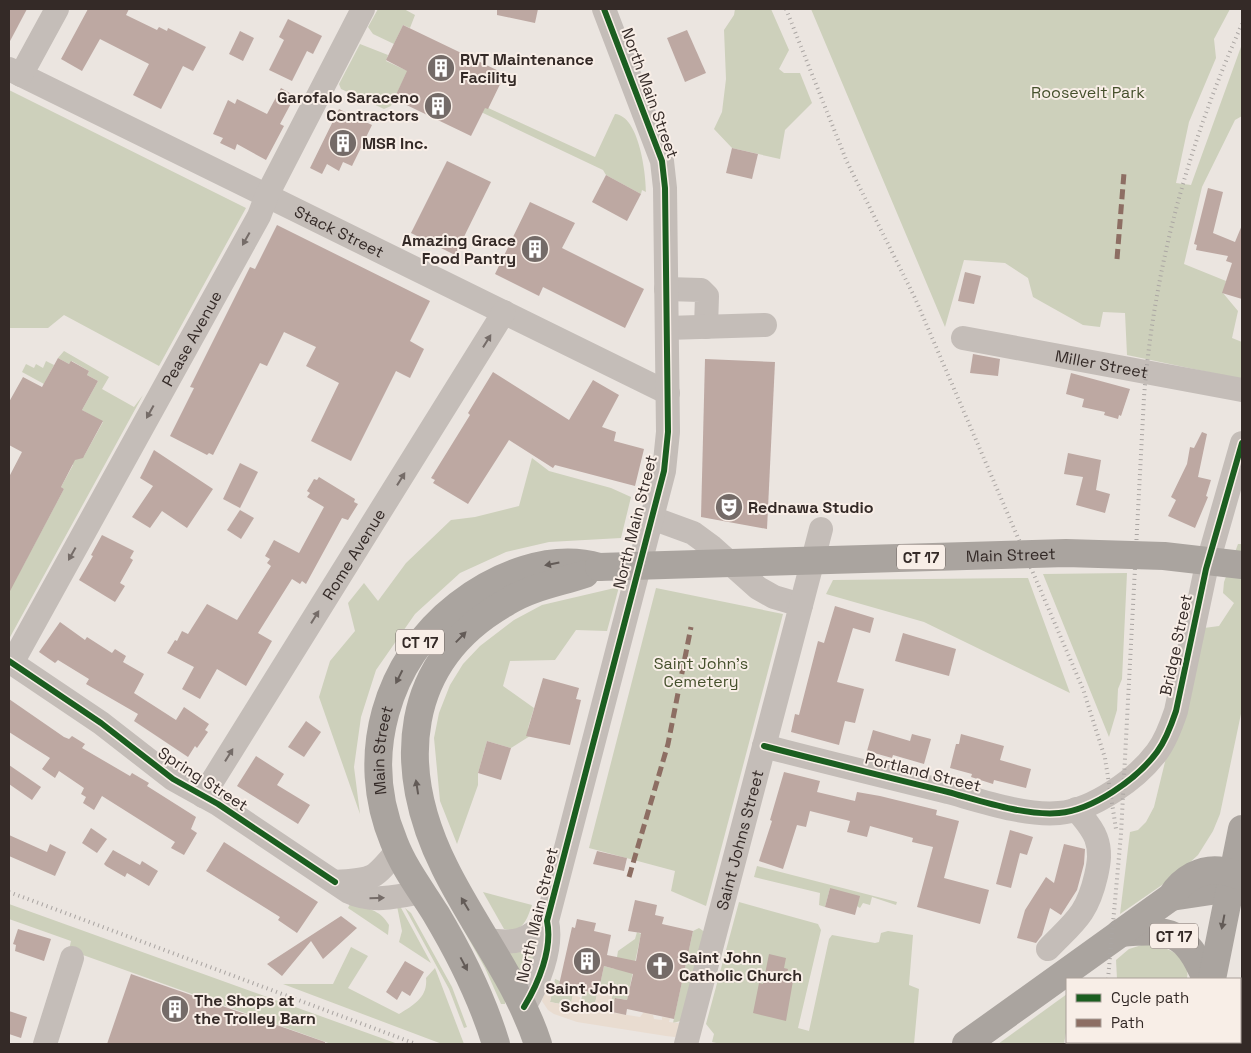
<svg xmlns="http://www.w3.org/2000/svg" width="1251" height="1053" viewBox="0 0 1251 1053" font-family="'Space Grotesk',sans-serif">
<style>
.green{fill:#cdd0bb}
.plaza{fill:#e9dcd0}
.building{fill:#bda8a2}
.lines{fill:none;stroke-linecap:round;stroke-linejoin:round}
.minor{stroke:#c4bdb8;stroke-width:24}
.highway{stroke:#aaa49f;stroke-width:28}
.rail{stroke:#aba6a3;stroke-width:4;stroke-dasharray:1 4;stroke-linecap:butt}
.highway-bridge{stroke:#aaa49f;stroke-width:28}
.quiet{stroke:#8d6e63;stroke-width:5;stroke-dasharray:10 5;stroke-linecap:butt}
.cycleway-casing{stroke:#f8eee7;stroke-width:9}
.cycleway{stroke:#1b5e20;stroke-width:6}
.oneway{fill:#756c68}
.oneway2{fill:#635b57}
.labels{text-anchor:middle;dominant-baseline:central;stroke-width:4;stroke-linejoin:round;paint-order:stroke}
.shield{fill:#f8eee7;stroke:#6f6561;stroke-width:1}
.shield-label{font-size:15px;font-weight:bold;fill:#342a27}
.poi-label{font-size:16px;font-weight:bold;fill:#342a27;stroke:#f8eee7;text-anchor:start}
.park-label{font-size:16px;fill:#46512d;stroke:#f8eee7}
.street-label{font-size:16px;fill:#342a27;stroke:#f8eee7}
</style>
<rect width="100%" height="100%" fill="#ebe5e0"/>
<g class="green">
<path d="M378 9H404L415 15 410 28 403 25 394 44 373 34 368 27Z"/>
<path d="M735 9H771L789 50 779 69 784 73H800L812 103 785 130 780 159 732 148 714 129 722 112 726 79 724 30 734 15Z"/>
<path d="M811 9H1230L1214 39 1216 58 1189 122 1176 183 1191 185 1242 44V116L1235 120 1202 187 1184 264 1226 281 1223 293 1238 311 1232 338 1242 342 1241 379 1127 355 1125 313 1103 312 1100 327 1083 325 1033 297 1028 278 1005 263 964 260 945 327Z"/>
<path d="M360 44 388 55 386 61 595 157 615 114C639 116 646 173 646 192L642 190 641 194 606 175 603 170 405 76 391 106 384 109 341 89 339 84Z"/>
<path d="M9 90 246 208 159 366 64 315 48 328H9Z"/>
<path d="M64 351 109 377 102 389 134 407 143 395 9 639V584L14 575 17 577 64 489 61 487 73 465 66 461 84 456 103 422 82 410 98 381 87 375 89 371 72 361 69 364 58 358Z"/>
<path d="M46 361 54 365 44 384 22 372 26 364 34 368 36 364 43 368Z"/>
<path d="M532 458 549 471 611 488 631 497 621 538 549 542 506 552 460 573 415 614 376 670 361 717 354 767 360 814 319 697 330 661 355 631 348 603 364 583 378 601 406 563 451 520 475 517 519 506Z"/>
<path d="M1238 544H1242V709L1220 814 1213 831 1198 855 1175 876 1120 914 1130 832 1138 830 1146 822 1154 807 1174 725 1204 628 1219 626 1234 603 1223 593 1224 582Z"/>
<path d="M1127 573 1122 679 1118 689 1117 710 1109 737 1043 574Z"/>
<path d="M1028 578 1070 693 924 622 826 594 833 580Z"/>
<path d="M619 587 607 631 576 630 555 660 510 661 503 686 534 708 528 728 530 736 511 748 487 741 478 773V785L457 844 440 801 434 738 439 713 450 685 463 664 480 646 514 620 542 605Z"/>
<path d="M656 588 783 614 706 906 671 891 675 871 589 848Z"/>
<path d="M757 866 897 902 896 905 872 897 870 905 863 903 860 908 830 888 825 907 819 905 820 893 754 877Z"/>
<path d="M483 892 532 905C527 920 522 934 504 929Z"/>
<path d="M739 902 818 924 821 930 798 1028 809 1031 829 939 832 935 875 943 879 942 881 933 888 931 913 935 909 985 919 989 914 1044H721L712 1042 714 1034 706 1024Z"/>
<path d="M9 904 398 1044H331L69 950 71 941 9 919Z"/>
<path d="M350 904C366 908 380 909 389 925L388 935 348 908Z"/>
<path d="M397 906H400L431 963 399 942 402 931Z"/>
<path d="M405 908 411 913 452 987 467 1027 464 1028 449 989Z"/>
<path d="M464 926 505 1000V1004H501L485 968 462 927Z"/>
<path d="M699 928 706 933 684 1020 673 1023 693 931Z"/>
<path d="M637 932 641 934 627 1000 616 998 614 1005H610L612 993 599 989 604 966 615 969 618 951 635 939Z"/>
<path d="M538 941 526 982 509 953Z"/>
<path d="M1148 943C1167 948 1191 955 1187 979H1117L1116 960 1129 949Z"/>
<path d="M351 947 368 956 348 988 399 1014C414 1005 428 997 426 978L435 968 464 1044H442L283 984H333Z"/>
<path d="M555 979 560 981 559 985 574 988 571 1006 550 1002Z"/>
<path d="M583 990 597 994 594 1009 580 1007Z"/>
<path d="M1067 994V1027L1064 1044H998Z"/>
</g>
<path class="plaza" d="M599 989 613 993 609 1012 640 1017 644 1012 653 1015 654 1019 662 1020V1017L670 1018 669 1022 678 1023 684 1020 681 1031 675 1037 666 1036 577 1022 554 1014 548 1010 542 1001 545 990 552 993 550 1002 570 1006 573 995 580 997V1007L593 1009Z"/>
<g class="building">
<path d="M9 9H27L9 43Z"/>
<path d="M88 9H129L126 15 157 30 159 27 167 31 168 28 206 47 193 71 183 66 161 109 133 95 149 64 100 39 82 71 61 59Z"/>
<path d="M497 9H538L535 23 497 15Z"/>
<path d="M288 19 322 36 313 54 307 51 292 81 269 70 284 40 279 37Z"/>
<path d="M403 25 505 74 488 109 485 108 471 136 394 99 407 71 386 60Z"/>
<path d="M687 30 706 73 685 82 667 38Z"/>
<path d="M240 31 254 38 243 61 229 54Z"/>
<path d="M281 88 295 96 280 124 284 126 266 160 237 144 235 150 220 143 223 138 213 134 228 100 235 104 237 99 267 114Z"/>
<path d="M339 109 372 125 352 166 343 162 339 171 327 164 322 174 310 168Z"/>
<path d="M732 148 758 154 752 179 726 173Z"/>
<path d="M447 161 491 182 455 255 411 233Z"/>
<path d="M606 175 641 194 627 221 592 202Z"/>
<path d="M1208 188 1223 192 1213 233 1235 242 1242 225V299L1222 293 1232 263 1226 261 1228 256 1196 250 1197 245 1194 244Z"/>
<path d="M530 202 575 223 562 248 644 289 625 328 543 287 539 296 495 274Z"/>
<path d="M277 225 430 301 410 341 424 349 410 378 396 371 351 461 311 441 339 383 306 366 316 347 284 332 267 366 260 363 213 455 209 453 207 455 170 436 194 388 190 387 250 267 255 269Z"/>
<path d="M965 272 981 276 974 304 958 301Z"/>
<path d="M973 354 1000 359 998 376 970 373Z"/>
<path d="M58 358 69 364 71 361 89 371 87 375 98 381 82 410 103 421 83 458 75 460 61 487 64 489 9 593V477L22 452 9 445V402L23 377 42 387Z"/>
<path d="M705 359 775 362 767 529 701 517Z"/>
<path d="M493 372 569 420 593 380 619 395 602 427 616 432 614 441 644 449 635 486 555 465 553 468 509 440 468 504 433 483 435 480 431 478 470 415 468 413Z"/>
<path d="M1071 373 1130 389 1121 416 1119 415 1118 419 1104 415 1105 412 1082 407 1084 399 1066 394Z"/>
<path d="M1202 432 1207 434 1198 477 1211 480 1206 496 1208 497 1195 528 1168 516 1176 500 1171 497 1187 464 1190 447 1194 448Z"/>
<path d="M154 450 213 489 187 528 162 511 150 528 132 517 153 486 140 478Z"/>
<path d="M1068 453 1101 460 1096 490 1110 494 1105 513 1076 505 1083 477 1064 474Z"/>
<path d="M240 463 258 472 240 508 223 499Z"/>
<path d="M319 477 355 499 354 502 358 504 348 520 342 518 306 584 302 581 300 584 292 579 258 633 272 641 246 686 217 669 200 699 182 689 194 667 167 653 175 640 177 641 182 631 188 634 207 604 237 620 271 566 267 563 270 559 265 556 274 540 299 553 324 507 307 497 310 493 307 491 314 479 317 480Z"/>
<path d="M240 510 254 518 241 539 227 530Z"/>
<path d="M102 535 134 551 130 558 133 560 120 583 125 586 115 602 79 580 93 556 91 555Z"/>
<path d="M835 606 874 618 870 633 853 628 837 682 864 689 855 723 845 721 839 745 791 732 795 714 799 715 818 641 824 643Z"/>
<path d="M60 622 85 640 87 637 112 653 115 649 126 656 123 662 144 674 134 693 176 720 184 707 209 724 205 730 208 732 197 748 195 746 188 757 134 721 138 714 86 684 89 679 58 660 55 663 39 652Z"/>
<path d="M903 633 956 649 949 676 895 661Z"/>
<path d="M543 678 579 688 576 699 581 700 570 745 526 736Z"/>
<path d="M9 699 64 737 69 739 72 736 85 744 82 748 130 776 132 773 149 783 147 786 196 817 191 829 197 833 184 855 171 848 175 842 102 796 94 810 83 803 86 797 81 794 84 788 59 771 55 778 42 769 50 758 9 732Z"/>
<path d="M306 721 321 732 304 757 288 747Z"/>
<path d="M873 730 910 741 912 734 931 739 924 764 893 755 892 758 867 751Z"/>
<path d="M961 734 1004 746 1000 760 1031 769 1026 788 994 780 993 784 971 777 972 774 950 768 956 744H959Z"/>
<path d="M487 741 511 748 501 780 478 773Z"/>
<path d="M256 756 284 774 277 785 310 805 298 824 237 786Z"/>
<path d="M9 765 41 787 32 800 9 784Z"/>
<path d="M784 772 820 781 817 792 855 801 857 792 880 796 937 810 936 815 959 821 944 878 989 890 980 924 917 907 933 847 912 842 913 838 870 826 867 837 847 832 850 821 810 811 806 827 797 825 783 869 759 861 772 821 770 820Z"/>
<path d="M91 828 107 839 97 853 82 843Z"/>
<path d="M1010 830 1033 837 1027 855 1020 853 1011 888 996 884Z"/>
<path d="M9 835 47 852 50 844 66 852 55 876 9 856Z"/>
<path d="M224 842 318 902 297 933 278 920 280 917 206 871Z"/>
<path d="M1064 844 1085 849 1084 864 1077 890 1061 915 1050 908 1042 935 1036 943 1017 938 1025 910 1046 877 1054 883Z"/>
<path d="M113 850 140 865 142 861 158 871 149 886 127 873 125 877 106 866 104 864Z"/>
<path d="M597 851 627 858 624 871 593 864Z"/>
<path d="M830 888 860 896 855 915 825 907Z"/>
<path d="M635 900 657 905 655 915 664 917 662 924 693 931 674 1019 627 1009 626 1015 612 1012 615 998 627 1000 633 974 604 966 598 994 559 985 572 927 575 928 577 919 596 923 594 931 611 935 607 955 636 961 641 933 628 931Z"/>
<path d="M341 916 357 928 323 959 311 941 282 976 267 964Z"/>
<path d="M18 929 51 939 44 961 15 951 16 945 13 944Z"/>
<path d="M769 954 786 958 784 968 788 969 785 979 793 981 786 1021 753 1013 759 983 763 984Z"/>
<path d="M405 961 424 972 410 996 402 991 397 1000 386 992Z"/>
<path d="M131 974 325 1042V1044H107Z"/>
<path d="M9 1011 27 1017 21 1038 9 1034Z"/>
</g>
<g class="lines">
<g class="minor">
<path id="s1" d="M9 69 668 393"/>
<path d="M21 75 57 9"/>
<path d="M666 289 701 290 707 296 706 327"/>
<path d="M667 328 765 325"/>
<path id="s2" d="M963 338 1242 390"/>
<path d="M652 518 693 533 712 547 758 588 774 597 801 605"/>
<path d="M9 661 101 723 173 779 218 804 349 892C372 903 397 897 422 892"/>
<path id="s3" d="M12 663 259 216 267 195 363 9"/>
<path d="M764 746C825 762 887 777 948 792 981 801 1025 816 1059 813 1093 810 1137 779 1157 752 1166 740 1171 726 1176 711L1206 569 1242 443"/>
<path id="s4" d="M203 796 504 312"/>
<path d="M335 882C374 879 372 881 397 851"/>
<path d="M486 940C515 944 526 942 547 921"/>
<path d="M1048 949C1074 922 1087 915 1096 876 1099 863 1101 851 1096 838 1092 827 1083 818 1076 809"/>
<path d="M524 1007C538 984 553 949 547 921L664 471 668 432 665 188 662 161 604 9"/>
<path d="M45 1044 72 958"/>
<path id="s5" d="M686 1044 821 529"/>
</g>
<g class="highway">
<path d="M1171 897 1211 891 1233 874"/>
<path d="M1120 933C1171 929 1185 930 1206 979"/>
<path d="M1212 979 1242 829"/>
<path id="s6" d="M496 1044C482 998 461 956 436 914 421 890 404 868 394 842 358 756 386 661 458 605 497 575 551 553 599 567"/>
<path d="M538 1044C517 980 474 927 445 868 395 768 402 661 507 602 531 587 558 583 585 574"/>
<path d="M966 1044 1171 897C1182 879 1202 867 1223 871 1230 872 1235 875 1242 876"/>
<path d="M1199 1044 1200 1042"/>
</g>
<g class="rail">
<path d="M786 9 847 162 915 298 1083 689 1105 758 1116 829"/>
<path d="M9 892 416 1044"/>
<path d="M1108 979 1121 834 1144 397C1154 267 1189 142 1242 24"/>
<path d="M1102 1044V1042"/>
</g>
<path class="highway-bridge" id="s7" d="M599 567 1066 553 1164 556 1242 565"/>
<g class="quiet">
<path d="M1117 259 1124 173"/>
<path d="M629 877 668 744 691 627"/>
</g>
<defs>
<g id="cycleway">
<path d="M9 661 101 723 173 779 218 804 335 882"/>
<path d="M764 746C825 762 887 777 948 792 981 801 1025 816 1059 813 1093 810 1137 779 1157 752 1166 740 1171 726 1176 711L1206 569 1242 443"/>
<path d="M524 1007C538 984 553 949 547 921L664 471 668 432 665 188 662 161 604 9"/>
</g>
</defs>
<use href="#cycleway" class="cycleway-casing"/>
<use href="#cycleway" class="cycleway"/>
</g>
<defs><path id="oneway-solid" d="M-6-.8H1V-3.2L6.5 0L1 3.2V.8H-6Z" transform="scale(1.25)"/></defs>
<g class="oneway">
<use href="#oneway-solid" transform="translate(246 239) rotate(119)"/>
<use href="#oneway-solid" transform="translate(487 341) rotate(-58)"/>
<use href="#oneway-solid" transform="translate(150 412) rotate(119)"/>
<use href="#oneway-solid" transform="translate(401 479) rotate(-58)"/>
<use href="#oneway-solid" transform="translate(72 554) rotate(119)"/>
<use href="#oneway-solid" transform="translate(315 617) rotate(-58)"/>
<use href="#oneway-solid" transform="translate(229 755) rotate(-58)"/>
<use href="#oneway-solid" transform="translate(377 898) rotate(-1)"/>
</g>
<g class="oneway2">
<use href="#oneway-solid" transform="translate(552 564) rotate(169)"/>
<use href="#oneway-solid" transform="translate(461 637) rotate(-46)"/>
<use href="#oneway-solid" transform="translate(399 677) rotate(117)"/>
<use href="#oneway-solid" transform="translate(417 787) rotate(-99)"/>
<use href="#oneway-solid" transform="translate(465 904) rotate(-121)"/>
<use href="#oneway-solid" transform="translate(1223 922) rotate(101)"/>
<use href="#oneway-solid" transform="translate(464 964) rotate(62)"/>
</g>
<defs>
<symbol id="building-disc" viewBox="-11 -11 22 22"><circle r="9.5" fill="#746b68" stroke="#f8eee7"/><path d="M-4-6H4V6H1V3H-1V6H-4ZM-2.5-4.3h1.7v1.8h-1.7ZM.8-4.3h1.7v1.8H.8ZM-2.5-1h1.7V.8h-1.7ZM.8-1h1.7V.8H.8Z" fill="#fff"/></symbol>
<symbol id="theatre-disc" viewBox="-11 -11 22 22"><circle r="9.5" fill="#746b68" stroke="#f8eee7"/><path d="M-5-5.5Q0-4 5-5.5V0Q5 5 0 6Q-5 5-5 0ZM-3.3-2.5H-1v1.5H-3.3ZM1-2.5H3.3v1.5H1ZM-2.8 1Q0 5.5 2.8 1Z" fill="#fff"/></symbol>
<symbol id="church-disc" viewBox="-11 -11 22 22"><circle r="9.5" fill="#746b68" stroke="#f8eee7"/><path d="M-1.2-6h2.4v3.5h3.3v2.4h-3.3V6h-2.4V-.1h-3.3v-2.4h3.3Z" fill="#fff"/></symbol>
</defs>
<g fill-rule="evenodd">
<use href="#building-disc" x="425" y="52" width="32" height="32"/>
<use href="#building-disc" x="422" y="90" width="32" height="32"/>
<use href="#building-disc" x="327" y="127" width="32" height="32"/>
<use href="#building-disc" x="519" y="233" width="32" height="32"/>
<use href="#theatre-disc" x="713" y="491" width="32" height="32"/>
<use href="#building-disc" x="571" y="945" width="32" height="32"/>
<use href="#church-disc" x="644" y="950" width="32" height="32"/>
<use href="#building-disc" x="159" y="993" width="32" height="32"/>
</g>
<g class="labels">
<g class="shield">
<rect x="897" y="544.5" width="48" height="25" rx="4"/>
<rect x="396" y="629.5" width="48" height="25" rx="4"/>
<rect x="1150" y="923.5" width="48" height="25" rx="4"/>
</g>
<g class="shield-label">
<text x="921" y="557">CT 17</text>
<text x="420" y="642">CT 17</text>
<text x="1174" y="936">CT 17</text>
</g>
<g class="poi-label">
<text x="460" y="59">RVT Maintenance<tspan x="460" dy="18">Facility</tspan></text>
<text x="419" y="97" text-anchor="end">Garofalo Saraceno<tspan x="419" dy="18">Contractors</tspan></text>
<text x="362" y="143">MSR Inc.</text>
<text x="516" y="240" text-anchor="end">Amazing Grace<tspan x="516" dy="18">Food Pantry</tspan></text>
<text x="748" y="507">Rednawa Studio</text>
<text x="679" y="957">Saint John<tspan x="679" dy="18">Catholic Church</tspan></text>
<text x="587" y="988" text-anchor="middle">Saint John<tspan x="587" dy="18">School</tspan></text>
<text x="194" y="1000">The Shops at<tspan x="194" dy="18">the Trolley Barn</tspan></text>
</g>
<g class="park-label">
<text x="1088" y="92">Roosevelt Park</text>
<text x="701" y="663">Saint John's<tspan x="701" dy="18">Cemetery</tspan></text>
</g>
<g class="street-label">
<text transform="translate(650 93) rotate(70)">North Main Street</text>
<text stroke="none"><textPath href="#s1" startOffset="368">Stack Street</textPath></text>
<text stroke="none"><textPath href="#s3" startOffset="371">Pease Avenue</textPath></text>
<text stroke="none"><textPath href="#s2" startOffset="141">Miller Street</textPath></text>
<text transform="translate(635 522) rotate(-76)">North Main Street</text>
<text stroke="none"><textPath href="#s4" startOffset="285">Rome Avenue</textPath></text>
<text stroke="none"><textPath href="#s7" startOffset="412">Main Street</textPath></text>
<text transform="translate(1176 645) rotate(-78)">Bridge Street</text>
<text stroke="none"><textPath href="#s6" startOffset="321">Main Street</textPath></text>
<text transform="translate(923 772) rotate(14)">Portland Street</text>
<text transform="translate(203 779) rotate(33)">Spring Street</text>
<text stroke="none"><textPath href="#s5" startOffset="211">Saint Johns Street</textPath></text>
<text transform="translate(537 915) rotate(-77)">North Main Street</text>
</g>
</g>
<rect width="1251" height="1053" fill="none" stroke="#342a27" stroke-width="20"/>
<rect x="1066" y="978" width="175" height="65" fill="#f8eee7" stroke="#aaa09a"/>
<rect x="1076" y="994" width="25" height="8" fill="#1b5e20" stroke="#aaa09a"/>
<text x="1111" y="1003" font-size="15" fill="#342a27">Cycle path</text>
<rect x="1076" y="1019" width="25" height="8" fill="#8d6e63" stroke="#aaa09a"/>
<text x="1111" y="1028" font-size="15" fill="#342a27">Path</text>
</svg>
